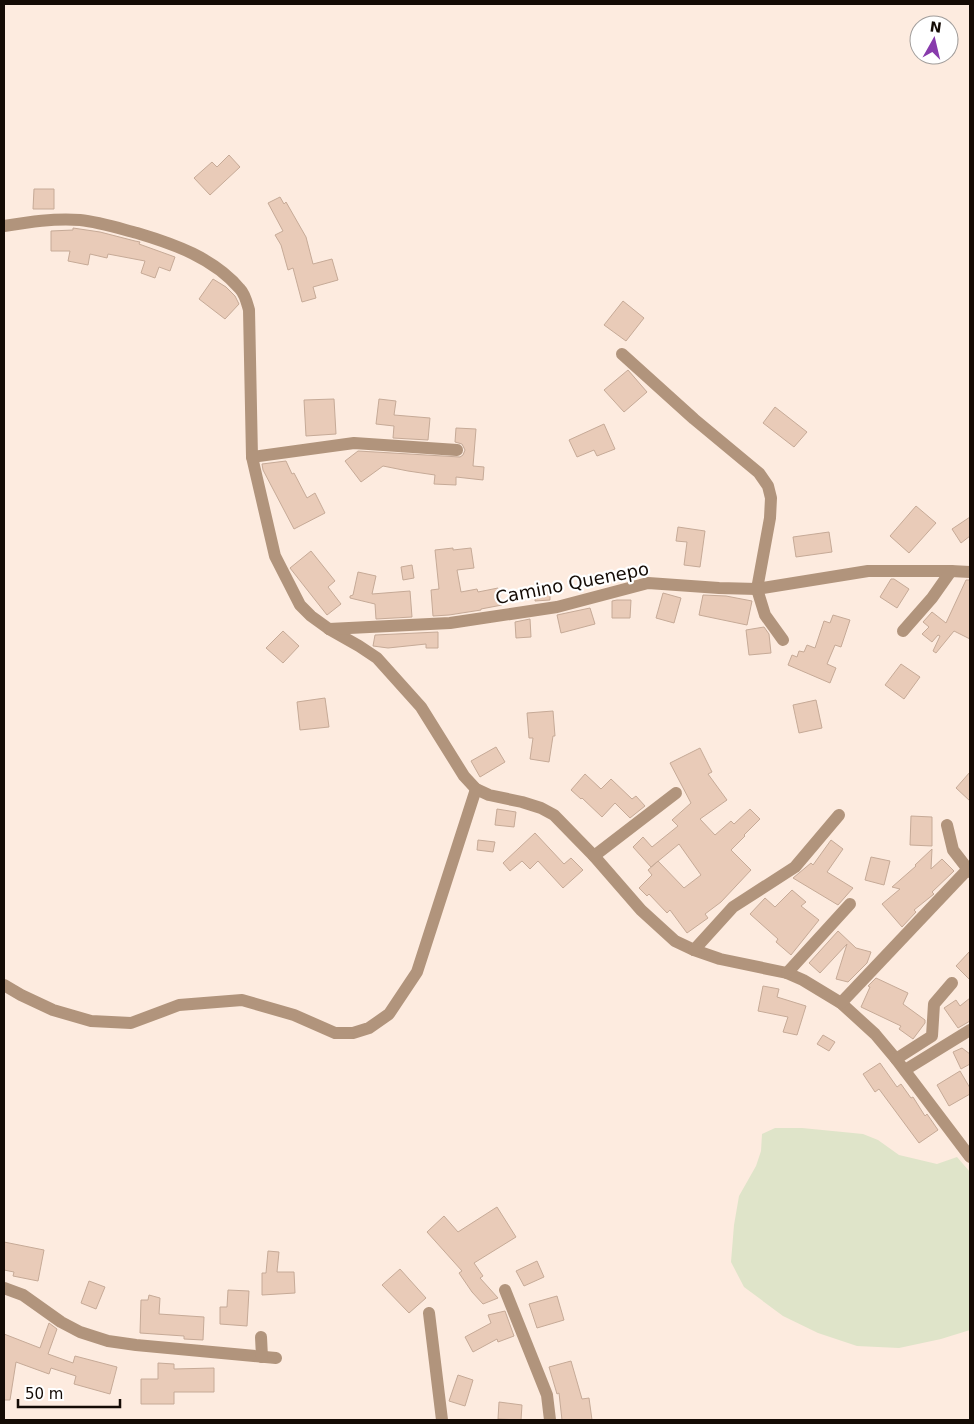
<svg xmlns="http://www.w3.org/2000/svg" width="974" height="1424" viewBox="0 0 974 1424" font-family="'DejaVu Sans',sans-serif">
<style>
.green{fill:#dfe4c9}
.building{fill:#e9cbb8;stroke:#c6aa97}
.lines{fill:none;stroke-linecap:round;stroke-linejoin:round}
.minor{stroke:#b1947c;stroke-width:12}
.labels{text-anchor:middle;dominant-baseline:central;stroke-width:4.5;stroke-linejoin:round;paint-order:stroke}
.street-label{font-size:18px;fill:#140b05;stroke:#fff}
</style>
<rect width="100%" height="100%" fill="#fdebdf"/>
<path class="green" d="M775 1128H802L863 1134 878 1140 899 1155 937 1164 957 1157 970 1172V1330L941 1339 899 1348 857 1346 818 1333 783 1316 744 1287 731 1262 734 1225 739 1196 756 1166 761 1151 762 1134Z"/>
<g class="building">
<path d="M229 155 240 167 210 195 194 178 212 162 217 167Z"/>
<path d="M34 189H54V209H33Z"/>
<path d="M280 197 284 204 286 202 306 237 313 264 332 259 338 280 313 287 316 298 302 302 293 268 288 270 281 245 275 235 283 231 268 203Z"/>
<path d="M73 228 100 232 135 241 140 242 139 244 175 257 170 271 159 267 155 278 141 273 145 261 108 254 107 258 90 254 88 265 68 261 70 251H51V231L73 230Z"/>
<path d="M213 279 226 287 235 296 239 304 225 319 199 299Z"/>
<path d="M623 301 644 318 626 341 604 325Z"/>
<path d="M628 370 647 392 624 412 604 390Z"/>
<path d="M334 399 336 434 306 436 304 400Z"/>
<path d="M379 399 396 401 394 415 430 418 428 440 393 438 394 426 376 424Z"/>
<path d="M775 407 807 432 794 447 763 423Z"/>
<path d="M604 424 615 449 597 456 594 450 577 457 569 440Z"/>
<path d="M456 428 476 429 473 466 484 467 483 480 456 477V485L434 484 435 475 408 471 383 466 361 482 345 461 358 451 460 457 463 455 465 450 462 444 455 442Z"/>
<path d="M286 461 292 474 294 473 307 498 315 493 325 513 294 529 263 470 262 464Z"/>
<path d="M916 506 936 523 909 553 890 536Z"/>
<path d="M970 517V536L961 543 952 529Z"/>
<path d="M678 527 705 531 700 567 684 565 687 542 676 541Z"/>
<path d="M829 532 832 552 796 557 793 537Z"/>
<path d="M453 548V550L471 548 474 568 457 570 461 592 477 589 478 592 498 588 502 605 481 609V610L449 615 433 616 431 590 439 589 435 550Z"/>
<path d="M311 551 335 581 328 587 341 604 327 615 290 568Z"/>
<path d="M412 565 414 578 403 580 401 567Z"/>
<path d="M358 572 376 576 372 594 410 591 412 617 376 619 375 604 350 598V596L353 595Z"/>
<path d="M891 579H894L909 589 897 608 880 597Z"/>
<path d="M966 580H970V639L954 631 936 653 933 651 940 636 938 635 932 642 922 634 929 627 923 622 932 612 946 623Z"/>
<path d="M536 587 550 588V600L535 601Z"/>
<path d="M663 593 681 598 674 623 656 618Z"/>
<path d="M703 595 726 596 752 601 747 625 699 615Z"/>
<path d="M617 600H631L630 618H612V601Z"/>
<path d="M590 608 595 624 561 633 557 615Z"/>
<path d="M833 615 850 620 841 647 835 645 827 664 836 668 830 683 788 665 792 655 797 657 799 651 804 652 807 645 815 648 824 621 830 623Z"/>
<path d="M530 619 531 637 516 638 515 622Z"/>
<path d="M764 627 769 634 771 653 749 655 746 630Z"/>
<path d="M283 631 299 646 283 663 266 648Z"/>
<path d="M438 632V648H426V644L388 648 373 646 375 635Z"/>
<path d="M901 664 920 677 904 699 885 685Z"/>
<path d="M325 698 329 727 300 730 297 702Z"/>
<path d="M816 700 822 728 799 733 793 705Z"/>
<path d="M553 711 555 736H553L549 762 530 759 533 738H529L527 713Z"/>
<path d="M496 747 505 762 480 777 471 761Z"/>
<path d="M700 748 712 772 708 774 727 800 700 819 715 835 731 821 734 824 750 809 760 819 744 835 745 836 731 850 751 870 721 902 705 914 708 918 687 933 670 910 667 913 649 894 647 896 639 888 652 875 648 870 658 861 684 888 701 875 679 844 651 867 633 847 643 837 652 847 678 826 672 820 691 803 670 763Z"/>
<path d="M970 772V801L956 788Z"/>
<path d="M585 774 601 789 611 779 632 799 636 796 645 806 630 818 615 803 602 817 582 798 581 799 571 790Z"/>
<path d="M497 809 516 812 514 827 495 825Z"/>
<path d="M911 816 932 817V846L910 845Z"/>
<path d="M535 833 564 864 571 858 583 870 563 888 538 861 530 869 522 861 510 871 503 863Z"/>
<path d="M478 840 495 842 493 852 477 850Z"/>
<path d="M831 840 843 849 827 872 853 888 838 905 793 878 811 863 813 865Z"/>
<path d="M932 849 931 869 942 859 954 871 932 892 934 894 914 910 916 912 902 927 882 904 900 889 892 887 916 866 915 865Z"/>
<path d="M871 857 890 861 884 885 865 880Z"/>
<path d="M792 890 806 902 801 906 819 920 791 955 776 942 778 939 750 914 765 898 775 907Z"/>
<path d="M838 931 856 948 871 952 867 963 848 982 836 979 847 944 820 973 809 963Z"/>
<path d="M970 951V980L956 966Z"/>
<path d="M876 978 908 993 903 1004 925 1020V1023L913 1039 899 1029 901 1026 861 1007 870 987 868 986Z"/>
<path d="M763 986 779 989 777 997 806 1006 797 1035 783 1032 788 1017 758 1011Z"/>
<path d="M970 998V1021L958 1028 944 1008 956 1000 960 1006Z"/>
<path d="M823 1035 835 1042 829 1051 817 1044Z"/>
<path d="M962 1048 970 1054V1064L961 1069 953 1052Z"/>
<path d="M880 1063 897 1087 901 1084 911 1098 913 1097 925 1116 927 1114 938 1130 919 1143 879 1089 875 1092 863 1074Z"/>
<path d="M960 1071 970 1088V1094L949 1106 937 1085Z"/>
<path d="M497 1207 516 1237 474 1263 483 1276 480 1278 498 1298 483 1304 472 1292 459 1273 462 1271 427 1232 444 1216 458 1232Z"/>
<path d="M4 1242 44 1250 38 1281 13 1276 14 1272 4 1270Z"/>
<path d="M268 1251 279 1252 277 1272H294L295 1293 262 1295V1273H266Z"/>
<path d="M537 1261 544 1277 524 1286 516 1271Z"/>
<path d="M400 1269 426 1298 409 1313 382 1285Z"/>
<path d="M89 1281 105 1287 96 1309 81 1303Z"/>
<path d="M228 1290 249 1291 247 1326 220 1324V1307H227Z"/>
<path d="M149 1295 160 1298 159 1314 204 1317 203 1340 184 1339V1336L140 1333 141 1300H148Z"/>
<path d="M557 1296 564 1320 537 1328 529 1304Z"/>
<path d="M505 1311 514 1336 498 1342 497 1339 473 1352 465 1337 491 1323 488 1315Z"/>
<path d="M49 1323 57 1329 48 1354 73 1363 75 1356 117 1367 110 1394 74 1384 76 1376 51 1368 49 1374 16 1362 10 1400H4V1334L40 1348Z"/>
<path d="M571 1361 582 1399 589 1398 592 1420H562L559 1393 557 1394 549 1367Z"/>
<path d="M158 1363 174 1364V1369L214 1368V1392H174V1404H141V1379H158Z"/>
<path d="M458 1375 473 1380 465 1406 449 1401Z"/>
<path d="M499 1402 522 1405 521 1420 498 1419Z"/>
</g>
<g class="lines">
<g class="minor">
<path d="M4 226C29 222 54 218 80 220 99 222 118 228 137 233 174 244 214 258 240 289 245 294 247 303 249 310L252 457 275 556 300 605 311 616 329 629 359 646 377 658 421 707 464 776 476 789 489 795 522 802 541 808 554 815 594 856 641 910 675 941 694 950 720 959 787 973 803 980 841 1003 875 1034 896 1059 970 1157"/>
<path d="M622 354 694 419 759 473 768 486 771 498 770 518 757 589 765 615 783 640"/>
<path d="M252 457 354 443 457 450"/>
<path d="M329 629 450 623 557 607 648 583 719 588 757 589 868 571H951L970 572"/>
<path d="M903 631 932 598 951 571"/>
<path d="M947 825 953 850 970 872"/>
<path d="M594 856 676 793"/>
<path d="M694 950 733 907 795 867 839 815"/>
<path d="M787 973 850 904"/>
<path d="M4 985 21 995 53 1010 91 1021 131 1023 179 1005 242 1000 294 1015 335 1033H353L369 1028 389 1014 417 972 476 789"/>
<path d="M841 1003 967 870"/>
<path d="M896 1059 932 1036 934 1004 952 983"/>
<path d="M905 1070 970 1030"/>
<path d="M4 1288 23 1295 61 1322 80 1332 108 1341 136 1345 276 1358"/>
<path d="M505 1290 547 1395 550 1420"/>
<path d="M429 1313 442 1420"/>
<path d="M261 1337 262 1357"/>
</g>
</g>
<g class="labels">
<g class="street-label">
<text transform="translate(572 583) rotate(-11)">Camino Quenepo</text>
</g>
</g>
<rect width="974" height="1424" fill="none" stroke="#140b05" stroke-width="10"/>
<g transform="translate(934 40) rotate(8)"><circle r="24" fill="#ffffff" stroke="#a19d9b"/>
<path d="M0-4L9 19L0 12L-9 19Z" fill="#883bac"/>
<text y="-8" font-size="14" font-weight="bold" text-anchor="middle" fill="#140b05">N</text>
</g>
<path d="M18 1399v8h102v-8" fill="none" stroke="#140b05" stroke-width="2.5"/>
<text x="25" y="1399" font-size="15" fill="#140b05" stroke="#ffffff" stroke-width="4" paint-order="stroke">50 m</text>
</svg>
